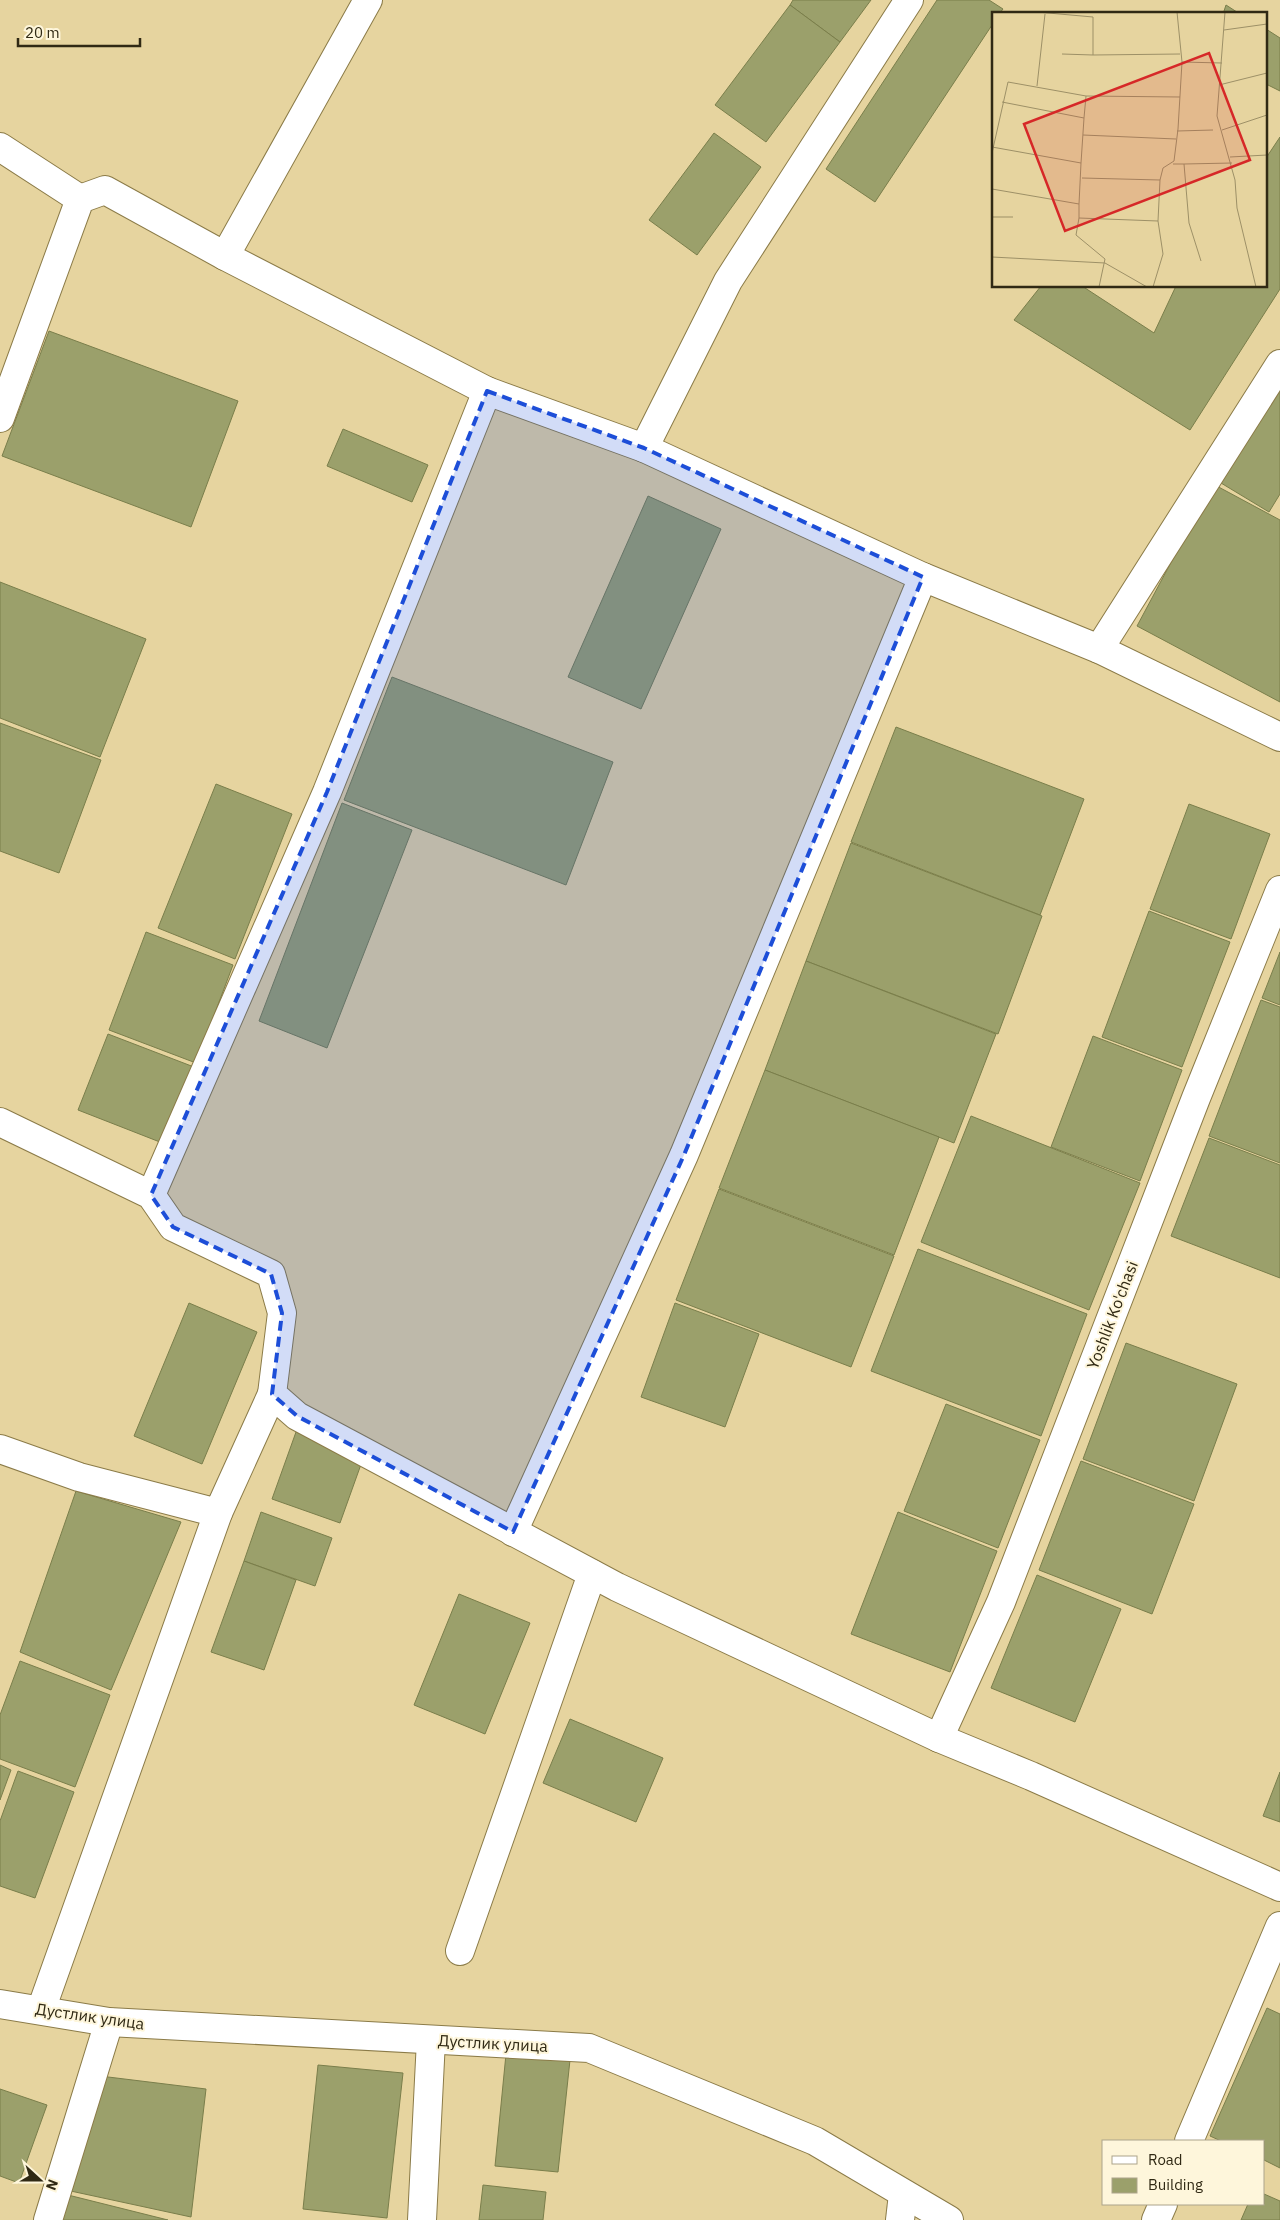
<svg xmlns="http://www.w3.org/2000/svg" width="1280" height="2220" viewBox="0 0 1280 2220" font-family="'IBM Plex Sans',sans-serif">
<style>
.building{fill:#9ba06b;stroke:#7a7e4b}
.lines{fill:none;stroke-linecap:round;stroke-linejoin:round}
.minor-casing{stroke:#8b7b48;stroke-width:30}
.minor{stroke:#fff;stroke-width:28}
.marked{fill:#1d4ed8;fill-opacity:0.2;stroke:#1d4ed8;stroke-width:4;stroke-dasharray:10 6;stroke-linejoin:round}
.labels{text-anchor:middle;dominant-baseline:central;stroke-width:4;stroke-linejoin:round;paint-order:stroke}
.street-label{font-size:16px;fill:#302914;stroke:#fef6db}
.inset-road{fill:none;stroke:#9d9067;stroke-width:1}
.view{fill:#d62828;fill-opacity:0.15;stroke:#d62828;stroke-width:2.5}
.inset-edge{fill:none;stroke:#302914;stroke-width:2.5}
</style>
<rect width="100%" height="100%" fill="#e6d49f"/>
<g class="building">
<path d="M793 0H871L840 42 790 5Z"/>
<path d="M937 0H989L1003 9 999 14H994V22L875 202 826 169Z"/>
<path d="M790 5 840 42 766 142 715 105Z"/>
<path d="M1226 5 1240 14H1223Z"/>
<path d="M1266 29 1280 38V91L1266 84Z"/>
<path d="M714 133 761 167 697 255 649 220Z"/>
<path d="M1280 137V289L1190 430 1014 320 1041 286H1082L1154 333 1176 286H1266V158Z"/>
<path d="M49 331 238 401 191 527 2 456Z"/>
<path d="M1280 384V494L1269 512 1216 480Z"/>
<path d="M343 429 428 465 412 502 327 466Z"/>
<path d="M1213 484 1280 520V702L1137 626Z"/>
<path d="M648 496 721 529 641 709 568 677Z"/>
<path d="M0 582 146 639 100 757 0 718Z"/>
<path d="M392 677 613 762 566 885 344 800Z"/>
<path d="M0 723 101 760 59 873 0 851Z"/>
<path d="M896 727 1084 799 1040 915 851 842Z"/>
<path d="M216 784 292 814 235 959 158 928Z"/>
<path d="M342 803 412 830 327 1048 259 1021Z"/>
<path d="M1189 804 1270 834 1231 939 1150 909Z"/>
<path d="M851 843 1042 916 998 1034 806 961Z"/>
<path d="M1149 911 1230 942 1182 1067 1102 1037Z"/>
<path d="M146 932 233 965 196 1063 109 1030Z"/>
<path d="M1280 952V1005L1262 998Z"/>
<path d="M806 961 996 1034 954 1143 765 1070Z"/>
<path d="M1261 1000 1280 1007V1163L1209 1136Z"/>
<path d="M108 1034 194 1067 165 1144 78 1110Z"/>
<path d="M1093 1036 1182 1070 1140 1181 1051 1147Z"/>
<path d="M765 1070 939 1137 894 1255 719 1188Z"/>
<path d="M971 1116 1140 1183 1089 1310 921 1242Z"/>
<path d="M1209 1138 1280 1165V1278L1171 1236Z"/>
<path d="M719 1189 894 1256 851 1367 676 1300Z"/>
<path d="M918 1249 1087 1314 1041 1436 871 1371Z"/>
<path d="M189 1303 257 1332 202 1464 134 1436Z"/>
<path d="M675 1303 759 1334 725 1427 641 1397Z"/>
<path d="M1126 1343 1237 1384 1194 1501 1083 1459Z"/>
<path d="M946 1404 1040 1440 998 1548 904 1511Z"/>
<path d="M296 1432 364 1456 340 1523 272 1499Z"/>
<path d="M1081 1461 1194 1504 1152 1614 1039 1570Z"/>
<path d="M76 1491 181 1522 111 1690 20 1652Z"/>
<path d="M261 1512 332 1538 315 1586 244 1561Z"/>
<path d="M898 1512 997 1551 950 1672 851 1634Z"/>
<path d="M244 1561 296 1580 264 1670 211 1652Z"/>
<path d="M1037 1575 1121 1609 1075 1722 991 1688Z"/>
<path d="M459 1594 530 1623 485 1734 414 1705Z"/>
<path d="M20 1661 110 1695 75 1787 0 1759V1715Z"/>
<path d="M570 1719 663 1758 636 1822 543 1783Z"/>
<path d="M0 1765 11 1770 0 1800Z"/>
<path d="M18 1771 74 1792 35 1898 0 1886V1821Z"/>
<path d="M1280 1772V1822L1263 1816Z"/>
<path d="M1267 2008 1280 2014V2168L1264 2160V2141H1221L1210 2136Z"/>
<path d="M506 2054 570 2060 558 2172 495 2166Z"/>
<path d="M318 2065 403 2073 387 2218 303 2209Z"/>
<path d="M100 2076 206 2089 191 2217 66 2190Z"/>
<path d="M0 2089 47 2105 19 2183 0 2176Z"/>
<path d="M483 2185 546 2192 543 2220H479Z"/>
<path d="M64 2194 168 2220H57Z"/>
<path d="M1264 2194 1280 2201V2220H1241L1248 2204H1264Z"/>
</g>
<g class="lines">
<defs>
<g id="minor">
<path d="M909 0 728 281 644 448 923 577 1099 649"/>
<path d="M0 147 80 199"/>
<path d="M225 256 487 391 644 448"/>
<path d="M1280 364 1099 649 1280 737"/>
<path d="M0 418 80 199 105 190 225 256 368 0"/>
<path d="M0 1122 151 1195 173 1227 271 1274 282 1313 272 1394 297 1416 617 1587 939 1738 1031 1776 1280 1887"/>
<path d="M151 1195 327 792 487 391"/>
<path d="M0 1449 79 1477 218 1513 272 1394"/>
<path d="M513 1532 684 1155 923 577"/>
<path d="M939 1738 1001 1602 1196 1098 1280 890"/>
<path d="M460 1951 592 1574"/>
<path d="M0 2004 109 2022 589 2048 815 2141 949 2220"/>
<path d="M41 2010 218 1513"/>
<path d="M1189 2141 1280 1926"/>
<path d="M48 2220 109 2022"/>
<path d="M422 2220 431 2040"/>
<path d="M900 2220 903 2194"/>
<path d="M1156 2220 1163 2204"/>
</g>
</defs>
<use href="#minor" class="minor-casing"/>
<use href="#minor" class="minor"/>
</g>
<path class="marked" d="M487 391 644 448 923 577 684 1155 513 1532 297 1416 272 1394 282 1313 271 1274 173 1227 151 1195 327 792Z"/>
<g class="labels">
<g class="street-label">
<text transform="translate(1112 1315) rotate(-69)">Yoshlik Ko'chasi</text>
<text transform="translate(90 2016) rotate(8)">Дустлик улица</text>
<text transform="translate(493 2043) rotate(3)">Дустлик улица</text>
</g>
</g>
<g transform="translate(992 12)">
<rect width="275" height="275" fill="#e6d49f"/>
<path class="inset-road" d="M45 0 101 5V43L188 42M233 0 225 104 243 168 245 196 264 275M232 18 275 12M70 42 101 43M190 50 230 51M227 73 275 61M45 74 53 2M10 90 92 106 94 84M230 118 275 103M185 119 221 118M91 123 184 127M0 135 89 151 92 106M0 141 16 70 94 84 188 85M238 145 275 143M181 152H192L197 211 209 249M192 152 240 151M90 166 168 168M0 177 87 192V206L166 209M87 192 89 151M0 205H21M87 206 84 223 113 247 107 275M0 245 113 251 155 275M161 275 171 242 166 209 168 168 171 156 182 149 186 117 190 50 185 0"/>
<path class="view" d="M217 41 258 148 73 219 32 112Z"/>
<rect width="275" height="275" class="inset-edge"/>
</g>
<rect x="1102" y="2140" width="162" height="65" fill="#fef6db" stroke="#aca48b"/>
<rect x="1112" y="2156" width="25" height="8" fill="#ffffff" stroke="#aca48b"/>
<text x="1148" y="2165" font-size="15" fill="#302914">Road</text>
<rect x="1112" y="2178" width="25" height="15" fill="#9ba06b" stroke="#aca48b"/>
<text x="1148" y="2190" font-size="15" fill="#302914">Building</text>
<g transform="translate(40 2180) rotate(111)" stroke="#fef6db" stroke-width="4" paint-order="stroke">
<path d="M0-4L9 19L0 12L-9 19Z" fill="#302914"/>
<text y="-8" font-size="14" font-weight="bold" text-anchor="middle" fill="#302914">N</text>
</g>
<path d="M18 38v8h122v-8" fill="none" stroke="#302914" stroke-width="2.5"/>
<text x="25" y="38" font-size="15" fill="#302914" stroke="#fef6db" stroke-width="4" paint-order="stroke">20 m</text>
</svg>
